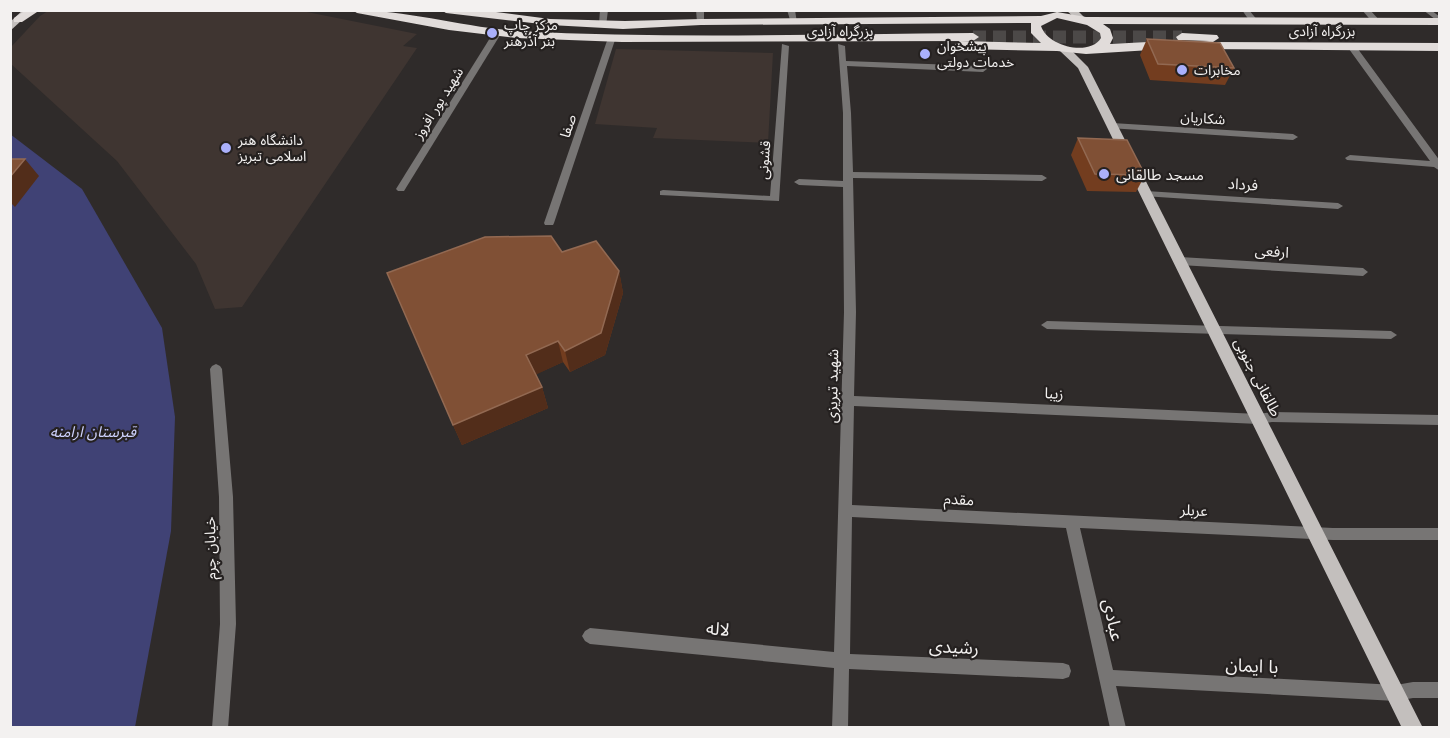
<svg xmlns="http://www.w3.org/2000/svg" width="1450" height="738" viewBox="0 0 1450 738" font-family="'Libre Baskerville','Noto Sans Arabic',serif">
<style>
.built{fill:#3f3531}
.green{fill:#404275}
.lines{fill:none;stroke-linecap:round;stroke-linejoin:round}
.highway-tunnel{stroke:#4c4948;stroke-width:13;stroke-dasharray:13 7;stroke-linecap:butt}
.street{fill:#777574;fill-rule:evenodd}
.primary{fill:#c3bfbd;fill-rule:evenodd}
.highway{fill:#e1dcda;fill-rule:evenodd}
.wall{fill:#733d1f}
.shaded-wall{fill:#522d1a}
.building{fill:#805035;stroke:#926952;stroke-width:1.5}
.poi-dot{fill:#aab0fb;stroke:#252120;stroke-width:2}
.labels{text-anchor:middle;dominant-baseline:central;stroke-width:4.5;stroke-linejoin:round;paint-order:stroke}
.far-poi-label{font-size:14px;fill:#f3f1f0;stroke:#252120;text-anchor:start}
.far-street-label{font-size:14px;fill:#f3f1f0;stroke:#252120}
.poi-label{font-size:15px;fill:#f3f1f0;stroke:#252120;text-anchor:start}
.street-label{font-size:15px;fill:#f3f1f0;stroke:#252120}
.park-label{font-size:15px;font-style:italic;fill:#cfd3fe;stroke:#252120}
.near-street-label{font-size:18px;fill:#f3f1f0;stroke:#252120}
</style>
<rect width="100%" height="100%" fill="#2f2b2a"/>
<g class="built">
<path d="M48 11H302L417 34 403 46 417 48 242 307 215 309 196 264 117 161 11 64V47L40 16Z"/>
<path d="M616 49 773 53 768 143 653 138 657 128 595 124Z"/>
</g>
<path class="green" d="M10 134 82 189 162 328 175 417 171 531 135 727H11Z"/>
<g class="lines">
<path class="highway-tunnel" d="M973 37H1182"/>
<g class="street">
<path d="M600 10H608L606 26 599 24Z"/>
<path d="M696 10H704V24L697 22Z"/>
<path d="M787 10H795L797 23H791Z"/>
<path d="M1242 10H1249L1258 21 1257 23H1251Z"/>
<path d="M1362 10H1370L1381 22 1374 24Z"/>
<path d="M1423 10H1431L1440 17V23Z"/>
<path d="M495 30 502 32 404 191H398L396 189Z"/>
<path d="M609 35 616 37 554 223 553 225H545L544 223Z"/>
<path d="M782 44 789 46 779 201 660 195V191L663 190 770 196Z"/>
<path d="M838 44 845 46 846 61 983 66 987 69 983 72 847 66 851 113 853 172 1042 175 1047 178 1042 181 853 178 856 312 854 396 1259 414 1272 412 1440 415 1439 425 1272 422 1259 424 854 406 852 505 1333 528H1440V540H1333L1080 528 1113 670 1396 685 1413 682H1440V698H1413L1396 701 1116 686 1126 728H1110L1066 528 852 517 850 654 1063 663 1069 665 1071 671 1069 677 1063 679 849 669 848 728H832L834 668 590 644 585 641 582 636 585 631 590 628 834 652 844 312 843 187 799 185 794 182 799 179 843 181V113Z"/>
<path d="M1349 45H1355L1440 161V171L1434 167 1347 160 1345 158 1350 155 1430 161 1349 49Z"/>
<path d="M1112 123 1293 134 1298 137 1293 140 1109 128 1107 126Z"/>
<path d="M1146 191 1338 203 1343 206 1338 209 1143 196 1141 194Z"/>
<path d="M1180 257 1363 268 1368 272 1363 276 1180 265 1175 261Z"/>
<path d="M1047 321 1391 331 1397 335 1391 339 1047 329 1041 325Z"/>
<path d="M216 364 220 366 222 369 233 497 236 624 228 728H212L220 624 219 497 210 369 212 366Z"/>
</g>
<g class="primary">
<path d="M23 10H33L10 31V22Z"/>
<path d="M1066 10H1077L1085 18 1077 20Z"/>
<path d="M1060 47H1068L1088 67 1423 728H1402L1078 68 1060 51Z"/>
</g>
<g class="highway">
<path d="M26 10H40L22 22H14V18Z"/>
<path d="M352 10C408 10 462 27 518 31 669 39 822 34 973 33L979 37 973 41 622 42 516 38 449 30 357 13Z"/>
<path d="M441 10H480L550 19 625 21 701 19 1041 16 1057 12 1086 17 1440 18V25L1103 24 1110 29 1113 38 1110 44 1167 41 1173 45 1167 49 1086 54 1057 51 960 49 954 45 960 41 1041 43 1031 33V23L701 25 623 29 550 25 446 13ZM1057 18 1087 25 1100 33 1101 38C1089 57 1047 46 1041 26Z"/>
<path d="M1182 33 1217 35 1219 38 1213 42 1440 43V51L1198 49 1192 45 1194 42 1209 41 1178 40 1176 37Z"/>
</g>
</g>
<g class="wall">
<path d="M1147 39 1234 68 1225 85 1150 80 1140 55Z"/>
<path d="M1078 138 1145 175 1136 192 1087 191 1071 155Z"/>
<path d="M562 252 619 271 623 293 605 355 570 372 563 362 536 374 542 387 548 408 462 445 453 425Z"/>
</g>
<g class="shaded-wall">
<path d="M25 159 39 176 15 207 10 202V177Z"/>
<path d="M619 271 623 293 605 355 570 372 565 351Z"/>
<path d="M558 341 563 362 533 376 526 355Z"/>
<path d="M542 387 548 408 462 445 453 425Z"/>
</g>
<g class="building">
<path d="M1147 39 1220 43 1234 68 1158 64Z"/>
<path d="M1078 138 1127 140 1145 175 1095 174Z"/>
<path d="M10 159H25L10 177Z"/>
<path d="M551 236 562 252 596 241 619 271 601 333 565 351 558 341 526 355 542 387 453 425 387 273 485 237Z"/>
</g>
<g class="poi-dot">
<circle cx="492" cy="33" r="6"/>
<circle cx="925" cy="54" r="6"/>
<circle cx="1182" cy="70" r="6"/>
<circle cx="226" cy="148" r="6"/>
<circle cx="1104" cy="174" r="6"/>
</g>
<g class="labels">
<g class="far-poi-label">
<text x="504" y="25">مرکز چاپ<tspan x="504" dy="16">بنر آذرهنر</tspan></text>
<text x="937" y="46">پیشخوان<tspan x="937" dy="16">خدمات دولتی</tspan></text>
<text x="1194" y="70">مخابرات</text>
<text x="238" y="140">دانشگاه هنر<tspan x="238" dy="16">اسلامی تبریز</tspan></text>
</g>
<g class="far-street-label">
<text x="840" y="31">بزرگراه آزادی</text>
<text x="1322" y="31">بزرگراه آزادی</text>
<text transform="translate(438 103) rotate(-58)">شهید پور افروز</text>
<text transform="translate(1203 118) rotate(4)">شکاریان</text>
<text transform="translate(568 126) rotate(-72)">صفا</text>
<text transform="translate(764 160) rotate(-86)">قشونی</text>
</g>
<g class="poi-label">
<text x="1116" y="174">مسجد طالقانی</text>
</g>
<g class="street-label">
<text transform="translate(1243 184) rotate(4)">فرداد</text>
<text transform="translate(1272 251) rotate(4)">ارفعی</text>
<text transform="translate(1258 377) rotate(63)">طالقانی جنوبی</text>
<text transform="translate(832 386) rotate(-89)">شهید تبریزی</text>
<text transform="translate(1054 393) rotate(3)">زیبا</text>
<text transform="translate(959 499) rotate(3)">مقدم</text>
<text transform="translate(1194 510) rotate(3)">عربلر</text>
<text transform="translate(210 548) rotate(-91)">خیابان چرم</text>
</g>
<g class="park-label">
<text x="93" y="431">قبرستان ارامنه</text>
</g>
<g class="near-street-label">
<text transform="translate(1113 620) rotate(78)">عبادی</text>
<text transform="translate(718 629) rotate(6)">لاله</text>
<text transform="translate(954 647) rotate(3)">رشیدی</text>
<text transform="translate(1252 666) rotate(3)">با ایمان</text>
</g>
</g>
<rect width="1450" height="738" fill="none" stroke="#f3f1f0" stroke-width="24"/>
</svg>
